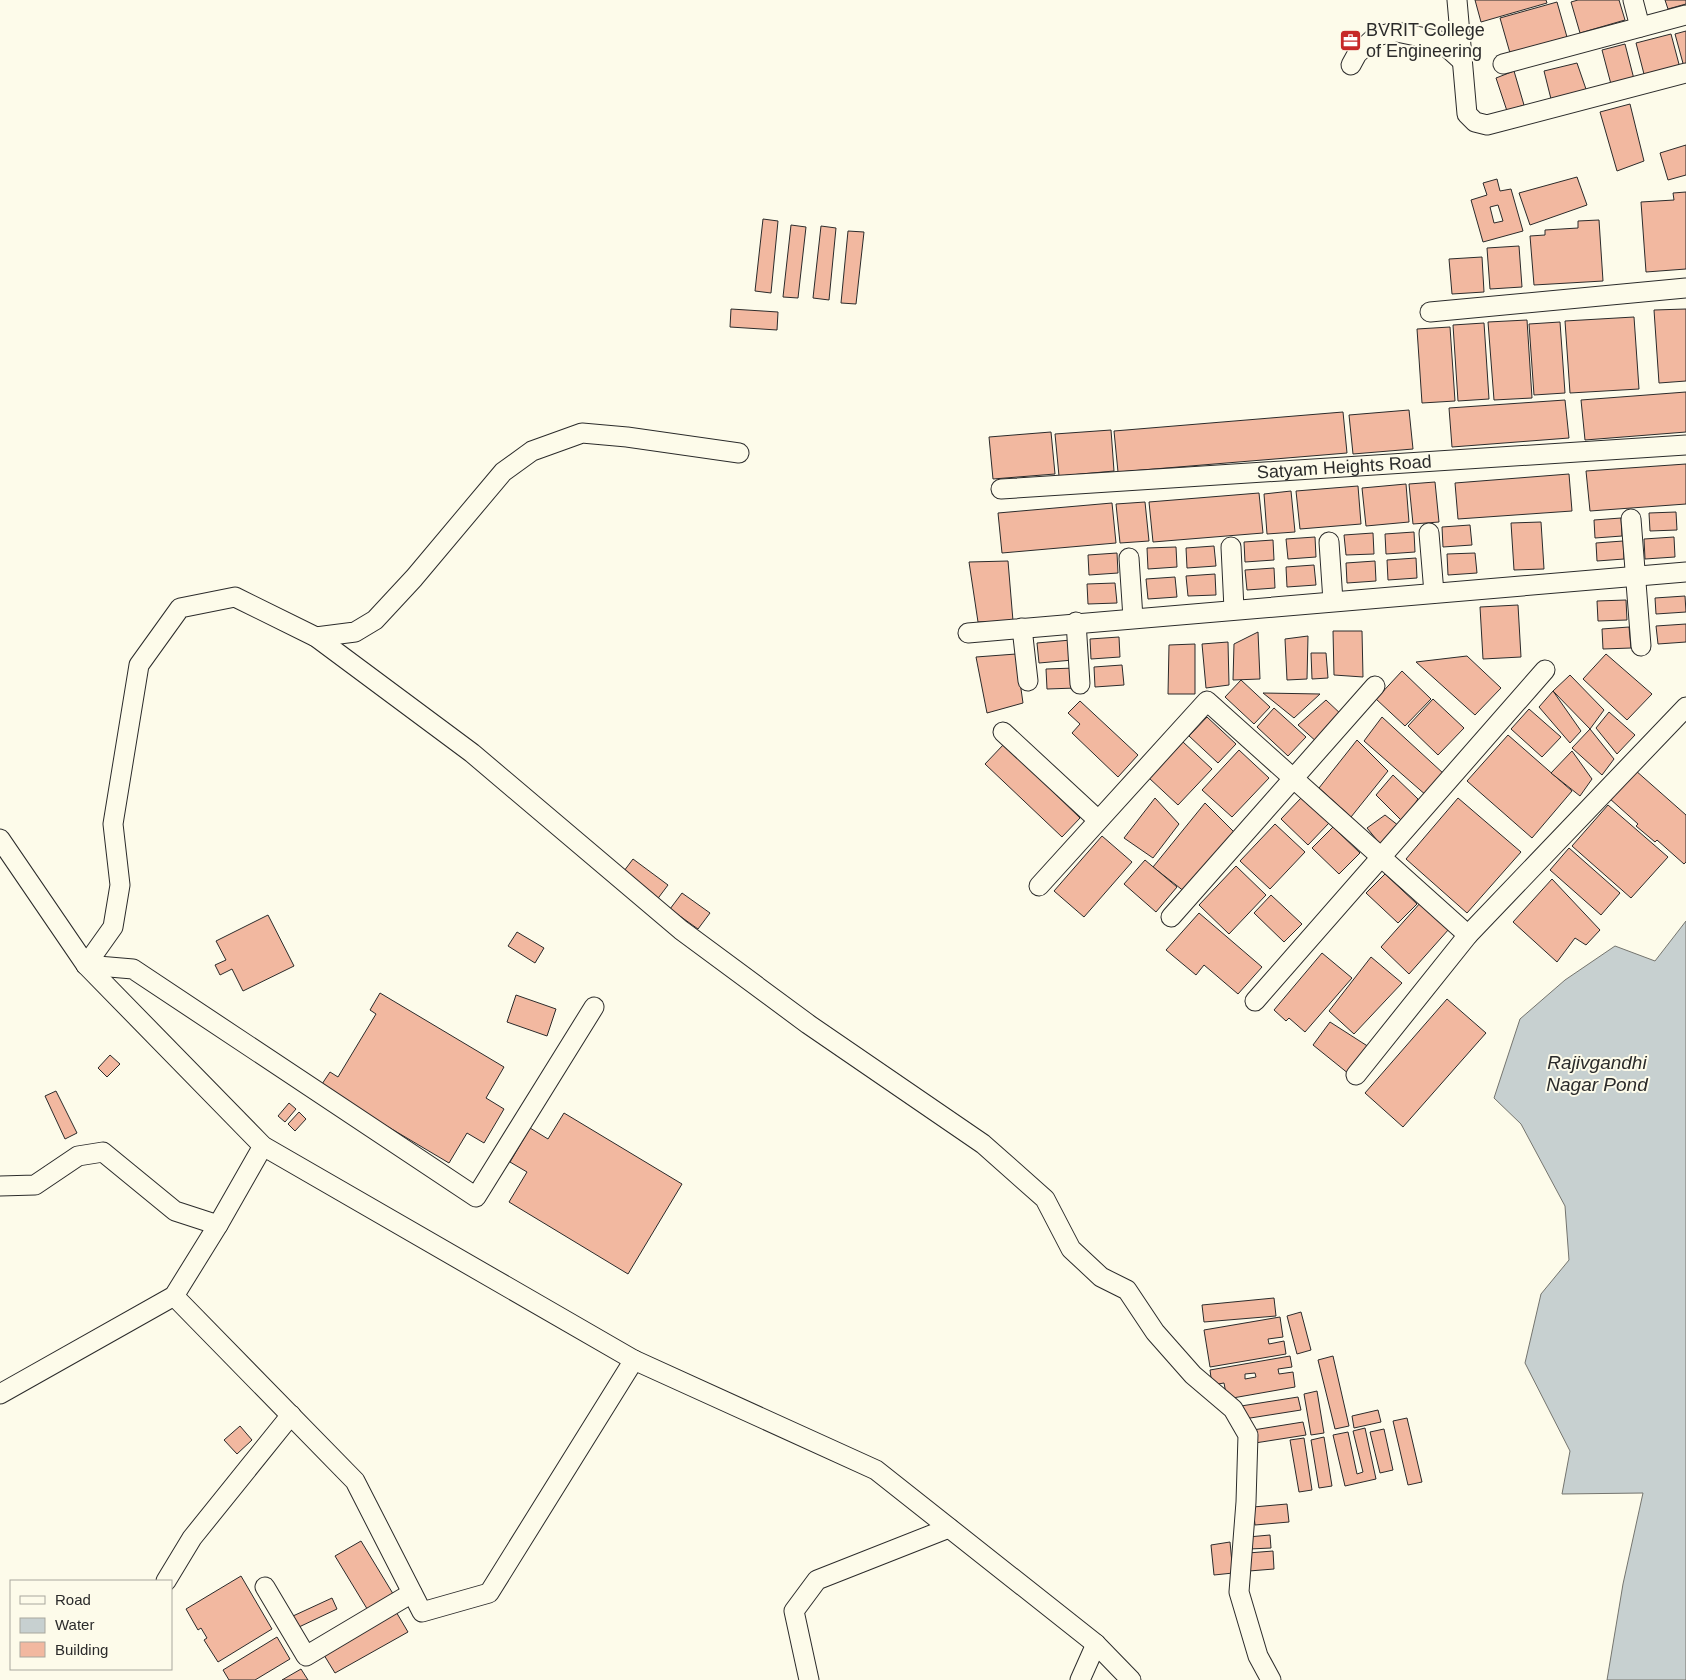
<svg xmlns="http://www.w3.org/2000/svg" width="1686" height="1680" viewBox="0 0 1686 1680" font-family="Arial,sans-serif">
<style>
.water{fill:#c7d0d0;stroke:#74746e}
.building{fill:#f2b8a0;stroke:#2b2b2b;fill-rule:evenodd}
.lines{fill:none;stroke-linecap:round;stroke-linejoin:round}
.minor-casing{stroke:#2b2b2b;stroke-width:21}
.minor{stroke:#fdfbea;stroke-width:19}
.labels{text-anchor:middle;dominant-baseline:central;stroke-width:4;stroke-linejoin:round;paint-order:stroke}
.poi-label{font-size:18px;fill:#2b2b2b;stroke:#fdfbea;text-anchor:start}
.street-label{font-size:18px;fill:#2b2b2b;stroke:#fdfbea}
.water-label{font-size:19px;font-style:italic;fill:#2b2b2b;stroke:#fdfbea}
</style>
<rect width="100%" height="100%" fill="#fdfbea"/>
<path class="water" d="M1686 921V1680H1607L1623 1584 1643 1493 1562 1494 1570 1451 1525 1363 1541 1294 1569 1260 1565 1206 1521 1124 1494 1098 1520 1019 1565 980 1615 946 1655 961Z"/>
<g class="building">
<path d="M1475 0H1546L1547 3 1481 22Z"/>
<path d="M1578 0H1619L1625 20 1580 33 1571 2Z"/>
<path d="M1665 0H1686V4L1668 9Z"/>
<path d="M1557 2 1567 37 1510 53 1500 18Z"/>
<path d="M1686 31V67H1684L1675 34Z"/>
<path d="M1671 34 1680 68 1645 78 1636 43Z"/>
<path d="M1625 44 1635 83 1612 88 1602 50Z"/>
<path d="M1577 63 1587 92 1551 99 1544 71Z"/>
<path d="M1514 71 1524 105 1507 111 1496 78Z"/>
<path d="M1630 104 1644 161 1617 171 1600 112Z"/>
<path d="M1686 145V175L1668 180 1660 153Z"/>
<path d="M1577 177 1587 205 1530 225 1519 193Z"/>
<path d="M1497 179 1500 191 1511 189 1523 231 1483 242 1471 200 1487 195 1483 183ZM1498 205 1503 221 1494 223 1490 207Z"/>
<path d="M1686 192V269L1646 272 1641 202 1674 200 1673 193Z"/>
<path d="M763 219 778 221 771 293 755 291Z"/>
<path d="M1599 220 1603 281 1534 285 1530 236 1545 235V230L1578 228V221Z"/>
<path d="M791 225 806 227 798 298 783 297Z"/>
<path d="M821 226 836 228 829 300 813 298Z"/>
<path d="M848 231 864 232 856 304 841 303Z"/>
<path d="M1519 246 1522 287 1490 289 1487 248Z"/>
<path d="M1482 257 1484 292 1452 294 1449 259Z"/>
<path d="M731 309 778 312 777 330 730 327Z"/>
<path d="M1686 309V381L1659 383 1654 310Z"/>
<path d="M1634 317 1639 389 1570 393 1565 321Z"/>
<path d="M1527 320 1532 398 1494 400 1488 322Z"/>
<path d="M1560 322 1565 393 1534 395 1529 324Z"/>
<path d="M1484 323 1489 399 1458 401 1453 325Z"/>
<path d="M1450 327 1455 401 1422 403 1417 329Z"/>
<path d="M1686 392V432L1585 440 1581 400Z"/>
<path d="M1565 400 1569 438 1452 447 1449 408Z"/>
<path d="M1409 410 1413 449 1353 454 1349 415Z"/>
<path d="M1343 412 1347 453 1118 472 1114 431Z"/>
<path d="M1111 430 1114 471 1059 476 1055 434Z"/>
<path d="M1051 432 1055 474 993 479 989 437Z"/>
<path d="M1686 464V504L1590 511 1586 471Z"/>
<path d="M1569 474 1572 511 1458 519 1455 483Z"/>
<path d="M1435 482 1439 522 1413 524 1409 484Z"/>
<path d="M1406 484 1409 522 1366 526 1362 488Z"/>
<path d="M1358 486 1361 524 1300 529 1296 491Z"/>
<path d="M1291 491 1295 532 1267 534 1264 494Z"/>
<path d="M1259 493 1263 533 1153 542 1149 502Z"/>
<path d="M1145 502 1149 541 1120 543 1116 504Z"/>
<path d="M1112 503 1116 543 1002 553 998 513Z"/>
<path d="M1676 512 1677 530 1650 531 1649 513Z"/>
<path d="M1621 518 1622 536 1595 538 1594 520Z"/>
<path d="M1541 522 1544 569 1514 570 1511 523Z"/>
<path d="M1470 525 1472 545 1443 547 1442 527Z"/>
<path d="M1414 532 1415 552 1386 554 1385 534Z"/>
<path d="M1373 533 1374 554 1346 555 1344 535Z"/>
<path d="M1315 537 1316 557 1288 559 1286 539Z"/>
<path d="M1674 537 1675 557 1645 559 1644 539Z"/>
<path d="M1273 540 1274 560 1245 562 1244 542Z"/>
<path d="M1623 541 1624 559 1597 561 1596 543Z"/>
<path d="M1214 546 1216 566 1187 568 1186 548Z"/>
<path d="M1176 547 1177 567 1148 569 1147 548Z"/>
<path d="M1117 553 1118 573 1089 575 1088 555Z"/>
<path d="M1475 553 1477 573 1448 575 1447 554Z"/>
<path d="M1416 558 1417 578 1388 580 1387 560Z"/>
<path d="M1008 561 1013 621 978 622 969 562Z"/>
<path d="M1375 561 1376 581 1347 583 1346 563Z"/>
<path d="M1314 565 1316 585 1287 587 1286 567Z"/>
<path d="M1274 568 1275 588 1247 590 1245 570Z"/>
<path d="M1215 574 1216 595 1188 596 1186 576Z"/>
<path d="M1175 577 1177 597 1148 599 1146 579Z"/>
<path d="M1115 583 1117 603 1088 604 1087 584Z"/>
<path d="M1685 596 1686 612 1656 614 1655 598Z"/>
<path d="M1626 600 1627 620 1598 621 1597 601Z"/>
<path d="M1518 605 1521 657 1483 659 1480 607Z"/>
<path d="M1686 624V642L1658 644 1656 626Z"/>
<path d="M1629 627 1631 648 1603 649 1602 629Z"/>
<path d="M1333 631H1362L1363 677 1334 675Z"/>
<path d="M1258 632 1260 679 1233 680 1234 644Z"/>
<path d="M1308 636 1307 679 1287 680 1285 639Z"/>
<path d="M1119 637 1120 657 1091 659 1090 639Z"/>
<path d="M1071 640 1073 660 1039 663 1037 643Z"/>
<path d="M1228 642 1229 685 1206 688 1202 644Z"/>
<path d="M1195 644V694H1168L1169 645Z"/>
<path d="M1311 653H1326L1328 678 1312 679Z"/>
<path d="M1016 654 1023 703 987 713 976 657Z"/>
<path d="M1606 654 1652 694 1627 720 1583 679Z"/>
<path d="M1467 656 1501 688 1475 715 1416 662Z"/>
<path d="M1122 665 1124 685 1095 687 1094 667Z"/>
<path d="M1075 668 1076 688 1047 689 1046 669Z"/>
<path d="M1402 671 1431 699 1405 726 1376 699Z"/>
<path d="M1570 675 1604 710 1590 729 1553 691Z"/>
<path d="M1241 680 1270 707 1254 724 1225 697Z"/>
<path d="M1553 691 1581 731 1570 743 1539 707Z"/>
<path d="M1263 693 1320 694 1294 718Z"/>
<path d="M1433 699 1464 728 1438 755 1408 726Z"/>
<path d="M1326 700 1343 716 1318 743 1298 725Z"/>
<path d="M1080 701 1138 755 1118 777 1072 733 1080 724 1068 713Z"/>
<path d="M1274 708 1306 737 1288 756 1257 727Z"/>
<path d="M1529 709 1561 737 1542 757 1511 729Z"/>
<path d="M1609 712 1635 735 1617 754 1596 728Z"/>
<path d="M1207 717 1236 744 1218 763 1189 736Z"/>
<path d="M1382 717 1444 774 1427 796 1364 741Z"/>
<path d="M1590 729 1614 759 1602 775 1572 748Z"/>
<path d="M1508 735 1572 791 1532 838 1467 781Z"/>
<path d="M1357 740 1388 771 1351 817 1319 788Z"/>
<path d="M1183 742 1212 769 1178 805 1149 778Z"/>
<path d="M1004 744 1080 818 1062 837 985 764Z"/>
<path d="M1239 750 1269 778 1232 817 1202 790Z"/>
<path d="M1572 751 1592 779 1580 796 1551 773Z"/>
<path d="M1635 770 1686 815V862L1684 864 1657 840 1655 842 1636 826 1638 824 1609 798Z"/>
<path d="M1393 775 1418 799 1403 822 1376 795Z"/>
<path d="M1155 798 1179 824 1153 858 1124 838Z"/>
<path d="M1301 798 1329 823 1308 845 1281 819Z"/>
<path d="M1458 798 1521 852 1467 913 1406 859Z"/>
<path d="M1205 803 1235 833 1185 892 1153 867Z"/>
<path d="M1608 805 1668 857 1631 898 1572 846Z"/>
<path d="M1385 815 1399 826 1381 845 1367 828Z"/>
<path d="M1275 824 1305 852 1270 889 1240 861Z"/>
<path d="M1333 827 1360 853 1339 874 1312 848Z"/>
<path d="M1102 836 1132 862 1084 917 1054 891Z"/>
<path d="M1569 848 1620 893 1601 915 1550 870Z"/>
<path d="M633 859 668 885 656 901 621 875Z"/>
<path d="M1145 860 1177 887 1156 912 1124 884Z"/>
<path d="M1236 866 1266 895 1229 934 1199 905Z"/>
<path d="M1385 874 1417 904 1398 923 1366 893Z"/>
<path d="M1552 879 1600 930 1586 945 1575 938 1557 962 1513 922Z"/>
<path d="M682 893 710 913 698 929 670 909Z"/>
<path d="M1271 895 1302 924 1284 942 1254 913Z"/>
<path d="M1421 902 1449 929 1409 974 1381 947Z"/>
<path d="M1199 913 1262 967 1238 994 1204 965 1196 975 1166 950Z"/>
<path d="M268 915 294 966 243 991 232 969 220 975 215 965 226 960 216 941Z"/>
<path d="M517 932 544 948 535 963 508 946Z"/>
<path d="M1322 953 1352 978 1305 1032 1289 1018 1286 1021 1274 1010Z"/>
<path d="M1371 957 1402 983 1354 1034 1329 1011Z"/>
<path d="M380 993 504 1067 486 1098 504 1109 484 1143 467 1133 449 1163 331 1093 322 1084 330 1072 338 1077 376 1014 370 1010Z"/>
<path d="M516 995 556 1009 547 1036 507 1022Z"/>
<path d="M1447 999 1486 1033 1403 1127 1365 1093Z"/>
<path d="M1330 1022 1369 1047 1349 1074 1313 1045Z"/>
<path d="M110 1055 120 1064 107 1077 98 1068Z"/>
<path d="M56 1091 77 1133 65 1139 45 1096Z"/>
<path d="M289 1103 296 1109 285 1122 278 1116Z"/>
<path d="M299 1112 306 1119 295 1131 288 1124Z"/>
<path d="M564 1113 682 1184 628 1274 509 1202 527 1172 510 1162 530 1128 548 1139Z"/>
<path d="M1274 1298 1276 1316 1204 1322 1202 1305Z"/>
<path d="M1301 1312 1311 1350 1297 1354 1287 1316Z"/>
<path d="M1280 1317 1283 1337 1268 1339 1269 1344 1284 1341 1286 1354 1210 1367 1204 1330Z"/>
<path d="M1290 1356 1292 1367 1278 1369 1279 1374 1293 1372 1295 1387 1227 1399 1224 1383 1212 1385 1210 1370ZM1255 1373 1256 1377 1245 1379V1374Z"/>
<path d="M1333 1356 1349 1426 1335 1429 1318 1360Z"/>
<path d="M1317 1391 1324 1433 1311 1435 1304 1394Z"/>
<path d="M1298 1397 1301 1410 1244 1419 1241 1406Z"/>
<path d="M1378 1410 1381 1422 1354 1428 1352 1416Z"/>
<path d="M1407 1418 1422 1482 1408 1485 1393 1421Z"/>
<path d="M1303 1422 1306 1435 1255 1443 1253 1430Z"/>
<path d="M240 1426 252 1440 237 1454 224 1440Z"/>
<path d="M1365 1428 1376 1479 1345 1486 1333 1435 1348 1432 1357 1474 1363 1472 1353 1431Z"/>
<path d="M1384 1429 1393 1470 1380 1473 1370 1432Z"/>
<path d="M1324 1437 1332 1486 1319 1488 1311 1440Z"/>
<path d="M1304 1438 1312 1490 1299 1492 1290 1440Z"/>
<path d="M1287 1504 1289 1522 1255 1525 1253 1507Z"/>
<path d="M1270 1535 1271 1548 1249 1549 1248 1537Z"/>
<path d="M361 1541 395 1597 369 1612 335 1556Z"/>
<path d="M1230 1542 1233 1573 1214 1575 1211 1545Z"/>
<path d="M1273 1551 1274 1569 1249 1571 1248 1553Z"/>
<path d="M241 1576 272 1629 218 1662 204 1640 207 1638 201 1628 198 1630 186 1609Z"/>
<path d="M332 1598 337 1609 299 1627 293 1616Z"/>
<path d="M395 1610 408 1632 335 1673 324 1655Z"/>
<path d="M277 1637 290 1659 255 1680H229L223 1670Z"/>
<path d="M301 1669 308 1680H282Z"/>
</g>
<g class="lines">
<defs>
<g id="minor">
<path d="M1457 0 1467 114 1475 122 1487 125 1686 73"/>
<path d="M1633 0 1640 27"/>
<path d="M1503 64 1686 15"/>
<path d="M1351 65 1357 54 1376 36 1397 32 1440 41 1462 61"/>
<path d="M1430 312 1686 288"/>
<path id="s1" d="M1001 489 1686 445"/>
<path d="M1631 519 1641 646"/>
<path d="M1429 533 1434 593"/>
<path d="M1329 542 1333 601"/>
<path d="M1231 547 1234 609"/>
<path d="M1129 558 1133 618"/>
<path d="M1076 622 1080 684"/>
<path d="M1022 628 1028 681"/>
<path d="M968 633 1686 572"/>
<path d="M316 637 355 632 375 620 414 578 503 472 532 451 582 433 627 437 739 453"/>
<path d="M1003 732 1098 820"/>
<path d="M0 839 86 965 263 1146 634 1360 876 1470 1096 1644 1131 1680"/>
<path d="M1039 886 1207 701 1468 935"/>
<path d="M1171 917 1375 686"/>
<path d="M86 965 113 927 120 885 113 824 139 665 180 608 235 597 316 637 472 753 681 930 808 1024 983 1144 1045 1199 1071 1249 1101 1277 1127 1290 1155 1332 1193 1375 1233 1409 1248 1435 1246 1502 1239 1592 1258 1656 1271 1680"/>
<path d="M86 965 133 969 476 1197 594 1007"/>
<path d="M1255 1001 1545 670"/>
<path d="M1356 1075 1468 935 1686 707"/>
<path d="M0 1186 35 1185 78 1156 103 1152 175 1211 218 1225"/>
<path d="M174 1296 355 1481 422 1612 489 1593 634 1360"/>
<path d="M0 1394 174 1296 218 1225 263 1146"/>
<path d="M166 1581 192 1538 291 1415"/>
<path d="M265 1587 306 1656 412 1593"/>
<path d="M809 1680 794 1611 817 1580 949 1528"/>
<path d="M1080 1680 1096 1644"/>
</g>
</defs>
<use href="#minor" class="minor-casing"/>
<use href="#minor" class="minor"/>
</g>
<defs>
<symbol id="office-square" viewBox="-11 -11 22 22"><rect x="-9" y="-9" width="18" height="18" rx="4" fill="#c62828" stroke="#fdfbea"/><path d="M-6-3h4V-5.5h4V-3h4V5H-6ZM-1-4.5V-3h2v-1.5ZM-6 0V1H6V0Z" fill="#fff"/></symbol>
</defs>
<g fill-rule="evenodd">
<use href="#office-square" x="1338" y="28" width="25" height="25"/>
</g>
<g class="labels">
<g class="poi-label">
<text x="1366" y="30">BVRIT College<tspan x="1366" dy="21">of Engineering</tspan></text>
</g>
<g class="street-label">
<text stroke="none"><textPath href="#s1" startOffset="344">Satyam Heights Road</textPath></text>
</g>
<g class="water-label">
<text x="1597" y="1062">Rajivgandhi<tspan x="1597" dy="22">Nagar Pond</tspan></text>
</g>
</g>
<rect x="10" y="1580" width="162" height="90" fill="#fdfbea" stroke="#a9a89e"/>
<rect x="20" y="1596" width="25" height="8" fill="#fdfbea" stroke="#a9a89e"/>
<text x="55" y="1605" font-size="15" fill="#2b2b2b">Road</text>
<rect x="20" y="1618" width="25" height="15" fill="#c7d0d0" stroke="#a9a89e"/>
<text x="55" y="1630" font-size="15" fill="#2b2b2b">Water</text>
<rect x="20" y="1642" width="25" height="15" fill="#f2b8a0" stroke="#a9a89e"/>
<text x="55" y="1655" font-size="15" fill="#2b2b2b">Building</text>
</svg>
